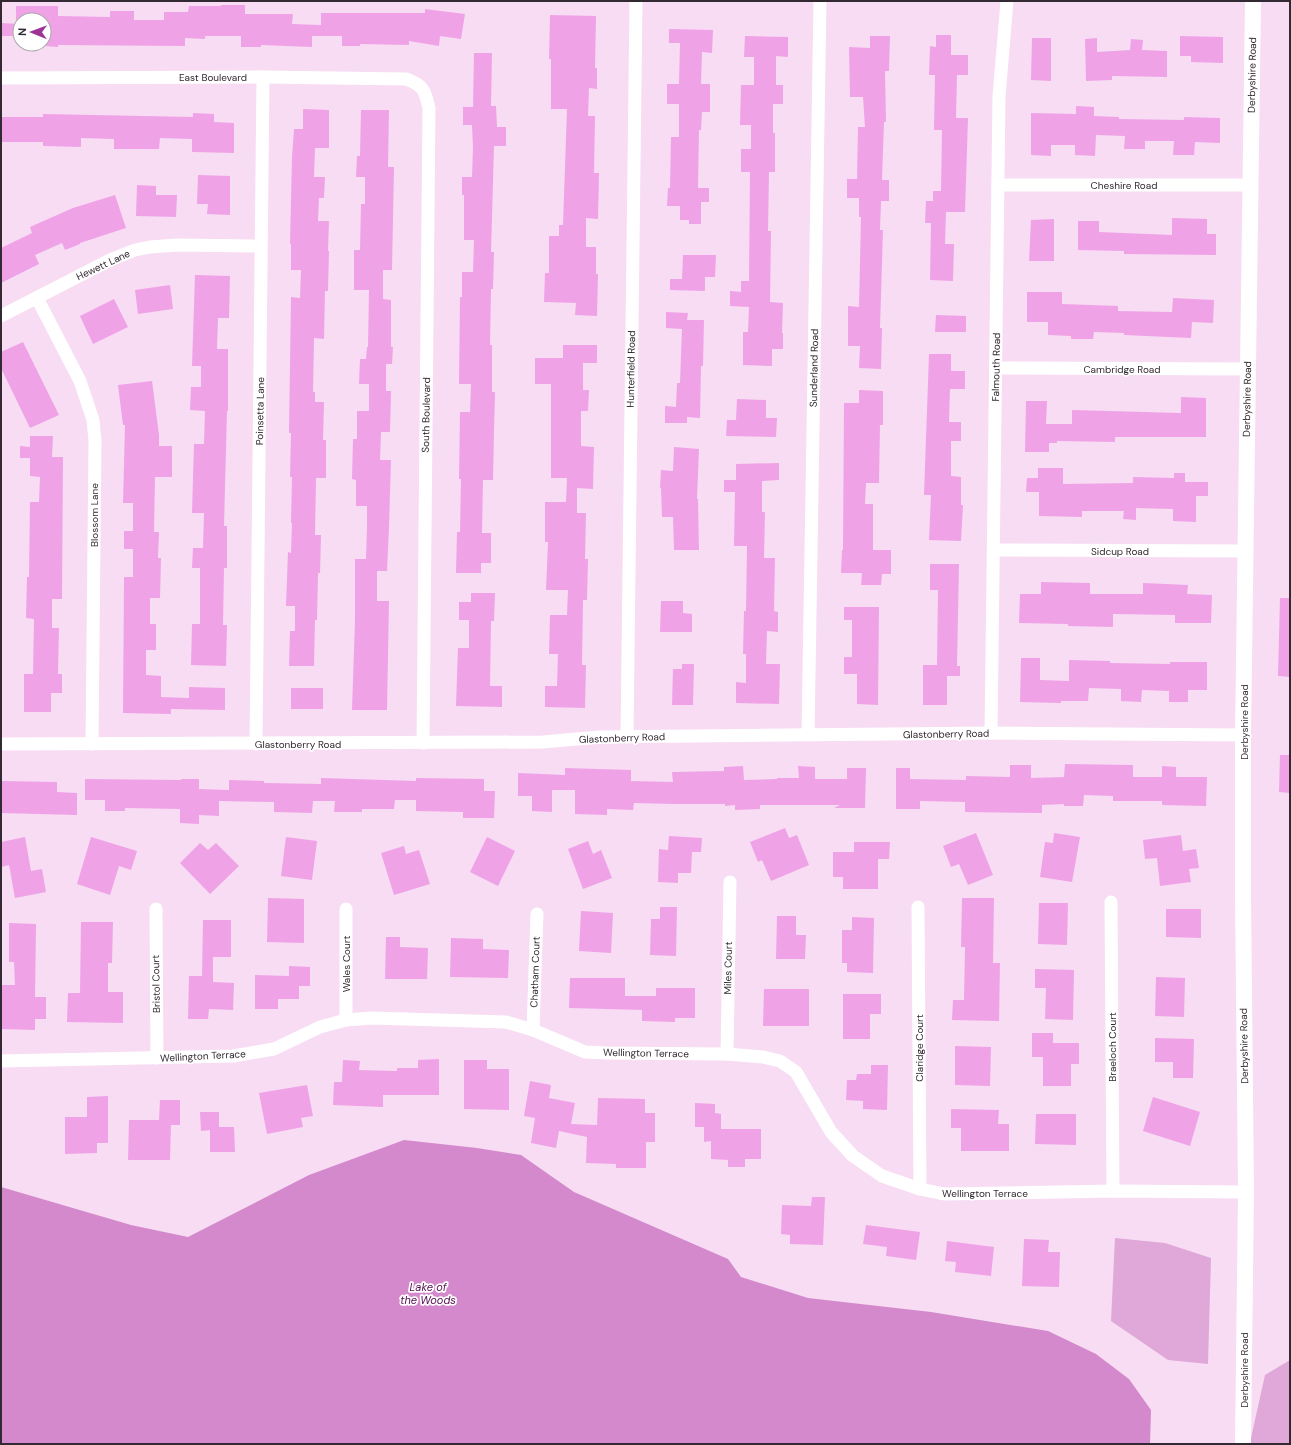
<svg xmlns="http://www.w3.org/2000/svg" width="1291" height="1445" viewBox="0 0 1291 1445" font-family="'DM Sans',sans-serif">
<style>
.green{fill:#e0a8d9}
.water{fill:#d489cc}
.building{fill:#f0a2e7}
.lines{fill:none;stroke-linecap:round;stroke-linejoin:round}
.minor{stroke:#fff;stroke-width:13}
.tertiary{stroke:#fff;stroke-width:16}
.labels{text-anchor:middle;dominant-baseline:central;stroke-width:3.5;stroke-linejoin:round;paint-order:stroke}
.street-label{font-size:10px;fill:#332932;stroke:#fff}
.water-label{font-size:11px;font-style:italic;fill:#530e4f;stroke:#fff}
</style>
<rect width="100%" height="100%" fill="#f7dcf3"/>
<g class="green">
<path d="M1115 1238 1165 1243 1211 1258 1208 1364 1168 1360 1111 1321Z"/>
<path d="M1290 1360V1444H1251V1438L1265 1375Z"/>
</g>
<path class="water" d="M404 1140 477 1148 521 1155 574 1192 728 1259 741 1277 808 1298 931 1312 1048 1331 1096 1354 1129 1379 1151 1410 1150 1444H1V1187L131 1225 188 1237 309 1175Z"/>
<g class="building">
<path d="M221 5H245V14H293L292 24 321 25V13H425V9L465 14 461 39 440 36 439 46 409 41V45L360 44V46H342V36H312V47L261 45V47H241V36H205V39L185 38V46L58 45V47L44 46V20H16V6H58V16L110 17V11H134V20H164V12H188L189 6H221Z"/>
<path d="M550 15 596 16 595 68H597V89L589 88 588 116H595L594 173H599L598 219 586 218V247H596V274H598L597 316 575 315 576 303 544 302 545 273H549V236H559V225H563L567 109H551V59H549Z"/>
<path d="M1 23 20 24V36H1Z"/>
<path d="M669 29 713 30 712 53 702 52 701 84H710V112H702L701 130H699L698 188H709V202H701V224H689V220H680V206H667L668 188H670L671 137H679V104H667V84H679L680 43H669Z"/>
<path d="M936 35H951V55H968V75H957L956 118H968L965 212H946L945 244H954L953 281 930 280 931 223H925L926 201H933V191H941L942 130H934L935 75H929L930 46 936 47Z"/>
<path d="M745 36 788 37V57L776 56V85H783V104H773V133H775V172H769L768 231H771L770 302 783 303 782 333H783V349H772V366L743 365V332H748L749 307 730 306V291L741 292V281H749L750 172H741V149H751V125H740L741 85H754V57H744Z"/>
<path d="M870 36H890L889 71H885L886 122H884L882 180H889V201H881L880 230H883L880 328H882L881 369 859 368 860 346H848V306L859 307 861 217H859V198H847V179H857L858 127H865L863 97H850L849 47 870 48Z"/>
<path d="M1180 36 1223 37V63L1191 62V56H1180Z"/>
<path d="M1032 38H1051V81L1031 80Z"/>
<path d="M1097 38V52L1130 50 1131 39 1143 40 1142 50 1167 51V77L1112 76V80L1086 81 1085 39Z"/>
<path d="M474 53H492L491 106H496L497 127H506V146H494L491 252H494L493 289H491L490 345H492V392H495L494 431 493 480H483L482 533H491V563H481V573H456L457 532H460L461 479H459L460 412H470L471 384H459L460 297H462V272H473L474 240H464V195H462V177H472L473 147 472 125H463V107H473Z"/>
<path d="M1076 106 1094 107V116L1119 117V119L1184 120V117L1220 118V143L1195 142 1194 155H1173L1174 141H1145V149H1124L1125 136 1096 135 1095 156 1075 155V145H1051V156L1031 155V113L1076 114Z"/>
<path d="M303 109 329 110V148H315L314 177H325L324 198H319L318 221H329L328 251H329L328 291H325L324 339 314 338 313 392H315V402H324L323 440H326V478H316L315 535H321L320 573H318L317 620H315L314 666H289L290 631H295V606H286L288 552 291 553 292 523H291L292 477H290L291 433H289L291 297 300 298 301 270H291V244H290L292 157 294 129H303Z"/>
<path d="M361 110H389L388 167H394L392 270H383V299L391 300V347H393L392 364H386V391H391L390 432H381L380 460H391L389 527 387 571H377V601H389L387 710H352L355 620V559H366L367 527V506H356V480L352 479 353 439H357V411H369V384H359L360 359H366L367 347H368L369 290H354V250H360L361 204H365V177H356L357 156H360Z"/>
<path d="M193 113 214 114V122L234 123V153L192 152V139L160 138 159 149H114V139L81 138V147L43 146V142H1V117H43V114L193 117Z"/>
<path d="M198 175 230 176V215L207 214 208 204H197Z"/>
<path d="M137 185 156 186V195H177L176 217 136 216Z"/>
<path d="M115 195 126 228 80 243V244L65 250 62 243 35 255 39 264 1 283V248L32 233 30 227 73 208Z"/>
<path d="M1172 218 1207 219V234H1216V255L1124 254V251L1078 250V221H1099V232L1172 235Z"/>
<path d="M1054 219V261H1029L1031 220Z"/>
<path d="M683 255H716L715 277H705V291L670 290V279H682Z"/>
<path d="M195 275 230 276 229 318H218L217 349H228V411H227L224 526H227V568H224L223 625H227L226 666 191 665 192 624H200V568H192L193 548H203L204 513H192L194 444H204L205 411 190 410 191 387H201V366H192Z"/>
<path d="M170 285 173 309 138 314 135 290Z"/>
<path d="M1027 292H1062V304L1118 306V311L1172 312 1173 298 1214 300 1213 323 1192 322 1191 338 1124 335V333L1094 332 1093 339H1071V336L1048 335V322H1027Z"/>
<path d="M114 299 128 327 93 344 80 316Z"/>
<path d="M666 312 688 313 687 320H704L703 366H701L700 418 687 417V423H665V406L676 407 677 383H680L682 329 666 328Z"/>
<path d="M936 315 966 316V332H935Z"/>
<path d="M23 342 59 415 30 428 1 368V352Z"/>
<path d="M563 345H597V363H583V390H589L588 411H581V446L594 447 593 489 577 488V513H586L585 559H588L587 600H583L582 665H586L585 708 545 707V686H557L558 654H549L550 615H567L568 590H546L548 542H545V502H566L567 478H551V384H535V358H563Z"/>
<path d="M929 354H951V371H965V389H950L949 422H961V441H951V476L961 477V505H963L961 541 929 540 931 495H924Z"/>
<path d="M152 381 159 435V446H172V477H155L154 532H159L158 558H161L160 598H150V624H156V650H146V675L161 676V697L189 698V687L225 688V710L171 709V714L123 713 124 577H133V549H124V531H133V503H123L125 425H123L118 385Z"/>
<path d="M859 390 883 391V425H880L879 483H866L865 504H873V550H891V574H882L881 585H861L862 573H841L842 550H843L844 403H859Z"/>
<path d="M1181 397 1206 398V437H1115V442L1057 441V443H1049V452H1025L1026 401H1047L1046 424H1072V410L1181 413Z"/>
<path d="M737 399 766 400V418H777L776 437 726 436 727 420H736Z"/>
<path d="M30 436H53L52 457H63L62 599H52V628H59L58 674H62V693H51V712H24V674H33L34 619 26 618 27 577H29L30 502H39L40 477 30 476V458H20V446L30 447Z"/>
<path d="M674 447 699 449 697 499H698L699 550H674L673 517H662L661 488H660L661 470 673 471Z"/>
<path d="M779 463V480L762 481V512H765L764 558H775L774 611 778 612V632L767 631 766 664H780L779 704 736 703V682L746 683V654H743L744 611H746L747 546H734L735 492H724V480H736V464Z"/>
<path d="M1038 468H1063V484L1133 483V477L1174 478V473H1185V482H1208V496H1196V522L1173 521V509L1136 508V520L1123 519 1124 511H1082V517L1039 516V492H1026L1027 478H1038Z"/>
<path d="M930 564H959L957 666H960V676H947V705H923V665H937L938 590H930Z"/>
<path d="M1041 582 1090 583V594H1143V583L1188 585 1187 594 1212 595 1211 623H1175V615L1113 614V627L1068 626V624L1019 623 1020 594H1041Z"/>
<path d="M471 593H495L494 621H491L490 686H502V707L456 706 458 648H469V620H459V602H471Z"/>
<path d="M1280 598H1290V677L1278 676Z"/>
<path d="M661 601H683V613L692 614V632H660Z"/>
<path d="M844 607H879L878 705 857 704V674H844V657H852V620H844Z"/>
<path d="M1021 658H1040V680L1069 681V660L1110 661V663L1170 664V662H1207V690H1188V702H1169V691L1142 690 1141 702 1121 701V689L1089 688 1088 701H1061V703L1020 702Z"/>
<path d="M682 664H694L693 705H672L673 669H682Z"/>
<rect x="291" y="688" width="32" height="21"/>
<path d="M1280 755H1290V793L1279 792Z"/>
<path d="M1065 764 1133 765V777H1162V766L1176 767V777H1207L1206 806 1162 805V801H1113V796L1084 795 1083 806H1064V804L1042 805V813L965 812V802L920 801V809H896V768H910V779L966 780V776L1010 777V765H1031V778L1064 777Z"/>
<path d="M743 766 744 780 777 779V778H799L798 766 815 767V779H847V768H866L865 808H834L840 805H760V809L735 810V805L725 806V804H673L634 803 633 810 607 809V815L575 814V790H552V812L532 811V796H518V773L565 775V768L631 770V781L673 782 672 772 724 771V767Z"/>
<path d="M321 778 416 781V778L484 779V791H495L494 818H463V812L416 811V800H395L394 809H362V812H334L335 801H313L312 813 274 812V802L219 801V816L199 815V824L180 823V809L125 808V811H105V800H85V779L181 780V779H199V789L229 790V780L264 781V783L321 784Z"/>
<path d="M1 781 57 782V792L77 793V815L1 813Z"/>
<path d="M785 828 789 838 797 835 809 865 771 881 762 860 758 862 750 842Z"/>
<path d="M976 833 993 875 968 885 959 864 951 867 943 846Z"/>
<path d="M1054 833 1080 837 1072 882 1040 877 1045 842 1053 843Z"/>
<path d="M1181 835 1183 851 1196 849 1199 868 1189 869 1191 882 1160 886 1157 858 1145 859 1143 840Z"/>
<path d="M669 836 702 838 701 852H692L691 873H678V883L658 882 659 849 668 850Z"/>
<path d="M25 837 31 871 42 869 46 892 15 898 9 865 1 867V842Z"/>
<path d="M91 837 137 851 131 870 119 866 110 895 77 884Z"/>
<path d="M286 837 317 841 312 880 281 876Z"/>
<path d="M487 837 515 851 498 886 470 872Z"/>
<path d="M588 841 593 854 601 850 612 878 583 889 568 849Z"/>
<path d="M854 842H890L889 859H878V889H843V877H833V852H854Z"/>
<path d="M200 843 208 850 216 843 239 866 210 894 180 863Z"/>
<path d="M404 846 406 854 419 850 430 884 394 895 381 853Z"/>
<path d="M268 898 304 899V943L267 942Z"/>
<path d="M962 898H994L993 963H1000L999 1021 952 1020 953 1000H964L965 947H961Z"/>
<path d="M1039 903H1068L1067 945 1038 944Z"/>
<path d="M660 907H677L676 956 650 955 651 919H660Z"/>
<path d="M1166 909H1201V938L1166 937Z"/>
<path d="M581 911 613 913 611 953 579 951Z"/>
<path d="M777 916H796V935H806L805 959H776Z"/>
<path d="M852 917 874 918 873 973 847 972V963H842V930H852Z"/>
<path d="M203 920H231V957H213V982L234 983 233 1010 209 1009 208 1019H188L189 976H202Z"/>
<path d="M81 922H113L112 963H108V992H123V1023L67 1022 68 993H80Z"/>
<path d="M9 923 36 924 35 997H46V1019H35V1030L1 1029V985H15L14 962H9Z"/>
<path d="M386 937H400V947L428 948 427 979H385Z"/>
<path d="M451 938 483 939V949L509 950 508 978 450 977Z"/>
<path d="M289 966 310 967V986H299V999H278V1009H255V975L289 976Z"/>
<path d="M1035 969 1074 970 1073 1020 1045 1019 1046 988H1035Z"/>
<path d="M1156 977 1185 978 1184 1017 1155 1016Z"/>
<path d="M570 978H625V996H656V988H695V1018H675V1022L642 1021V1010L569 1008Z"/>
<path d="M764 989H809V1026H763Z"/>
<path d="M843 994H881V1014H870V1039H843Z"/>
<path d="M1032 1033H1053V1043H1079V1064H1071V1086H1043V1057H1032Z"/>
<path d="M1155 1038 1194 1039 1193 1078H1173V1062H1155Z"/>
<path d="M955 1046 991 1047 990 1086 955 1085Z"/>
<path d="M439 1059V1095H383V1107L333 1105 334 1082H342L343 1060 360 1061 359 1070 397 1071V1068H418V1060Z"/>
<path d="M464 1060H487V1069H509V1110L464 1109Z"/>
<path d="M871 1065H888L887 1110 863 1109V1101L846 1100 847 1080H856L857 1074H871Z"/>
<path d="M530 1081 551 1085 549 1098 575 1103 571 1124 597 1125 598 1098 645 1099V1113H655V1142H646V1168H616V1164L586 1163 587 1137 559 1131 556 1148 531 1143 535 1118 524 1116Z"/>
<path d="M307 1085 313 1116 301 1118 303 1127 267 1134 259 1093Z"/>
<path d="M108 1096V1143H97V1153L65 1154V1117H87V1097Z"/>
<path d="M1153 1097 1200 1112 1190 1146 1143 1131Z"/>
<path d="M160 1100H180V1125H171L170 1160H128L129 1120H159Z"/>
<path d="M695 1103 715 1104V1113L721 1114V1129H761V1159H745V1167H728V1160L711 1159V1141L704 1142V1127H695Z"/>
<path d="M951 1109 999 1110 998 1124H1009V1151H961V1128H951Z"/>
<path d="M200 1112H219V1127H234L235 1152H210V1130L201 1131Z"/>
<path d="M1036 1114H1076V1145L1035 1144Z"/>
<path d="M812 1197H825L823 1245 790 1244V1235L781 1234 782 1205 811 1206Z"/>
<path d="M866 1225 920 1232 916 1260 886 1256 887 1247 863 1244Z"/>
<path d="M1024 1239 1049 1240 1048 1252H1060L1059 1287 1022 1286Z"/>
<path d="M947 1241 994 1247 991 1276 955 1272 956 1262 945 1261Z"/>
</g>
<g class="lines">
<g class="minor">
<path d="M1 78 263 77 406 79C423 85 425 90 429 108L423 743"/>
<path d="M998 185H1250"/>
<path d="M37 298 80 381 93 420 95 441 92 744"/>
<path d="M1 316 110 260 135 250 150 247 177 245 261 246"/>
<path d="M996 368 1248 369"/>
<path d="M994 550 1245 551"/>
<path d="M991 733 999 96 1007 1"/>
<path d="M808 735 820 1"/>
<path d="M627 737 636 1"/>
<path d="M1 744 543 742 599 737 991 733 1243 735"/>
<path d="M256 744 263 77"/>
<path d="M1111 902 1113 1191"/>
<path d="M918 907 920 1189"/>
<path d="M156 909 157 1058"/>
<path d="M346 909V1020"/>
<path d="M533 1030 537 914"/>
<path d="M727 1054 730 882"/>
<path d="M1 1061 233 1056 274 1049 320 1027 346 1020 372 1018 506 1022 533 1030 585 1052 607 1053 727 1054 763 1057 780 1061 796 1072 831 1132 853 1156 882 1176 920 1189 944 1194 1113 1191 1246 1192"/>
</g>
<path class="tertiary" d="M1243 1444 1246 1192 1243 894V735L1253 1"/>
</g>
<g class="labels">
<g class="street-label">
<text transform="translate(1252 75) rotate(-89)">Derbyshire Road</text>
<text x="213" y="77">East Boulevard</text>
<text x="1124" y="185">Cheshire Road</text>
<text transform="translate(103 265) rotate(-25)">Hewett Lane</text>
<text transform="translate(996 367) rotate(-89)">Falmouth Road</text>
<text transform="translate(814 368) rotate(-89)">Sunderland Road</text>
<text transform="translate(631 369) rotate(-89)">Hunterfield Road</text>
<text x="1122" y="369">Cambridge Road</text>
<text transform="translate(1247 399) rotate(-89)">Derbyshire Road</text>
<text transform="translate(260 411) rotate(-89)">Poinsetta Lane</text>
<text transform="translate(426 415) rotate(-89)">South Boulevard</text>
<text transform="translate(94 515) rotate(-90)">Blossom Lane</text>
<text x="1120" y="551">Sidcup Road</text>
<text transform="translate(1244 722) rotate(-90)">Derbyshire Road</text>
<text transform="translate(946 734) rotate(-1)">Glastonberry Road</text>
<text transform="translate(622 738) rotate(-2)">Glastonberry Road</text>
<text x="298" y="744">Glastonberry Road</text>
<text transform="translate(346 964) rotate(-90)">Wales Court</text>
<text transform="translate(728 968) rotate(-89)">Miles Court</text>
<text transform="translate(535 972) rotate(-88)">Chatham Court</text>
<text transform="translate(156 984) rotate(-91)">Bristol Court</text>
<text transform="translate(1244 1046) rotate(-91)">Derbyshire Road</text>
<text transform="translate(1112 1047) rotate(-90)">Braeloch Court</text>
<text transform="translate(919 1048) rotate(-90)">Claridge Court</text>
<text transform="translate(646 1053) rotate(1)">Wellington Terrace</text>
<text transform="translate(203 1056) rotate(-3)">Wellington Terrace</text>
<text x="985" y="1193">Wellington Terrace</text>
<text transform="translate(1244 1370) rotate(-90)">Derbyshire Road</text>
</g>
<g class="water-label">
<text x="428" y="1287">Lake of<tspan x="428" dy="13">the Woods</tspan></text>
</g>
</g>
<rect width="1291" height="1445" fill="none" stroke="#332932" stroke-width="4"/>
<g transform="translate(32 32) rotate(271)"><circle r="19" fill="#ffffff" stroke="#ada9ad"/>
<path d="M0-3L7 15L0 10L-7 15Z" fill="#9c3395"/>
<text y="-6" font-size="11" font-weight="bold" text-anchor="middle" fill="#332932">N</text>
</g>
</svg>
